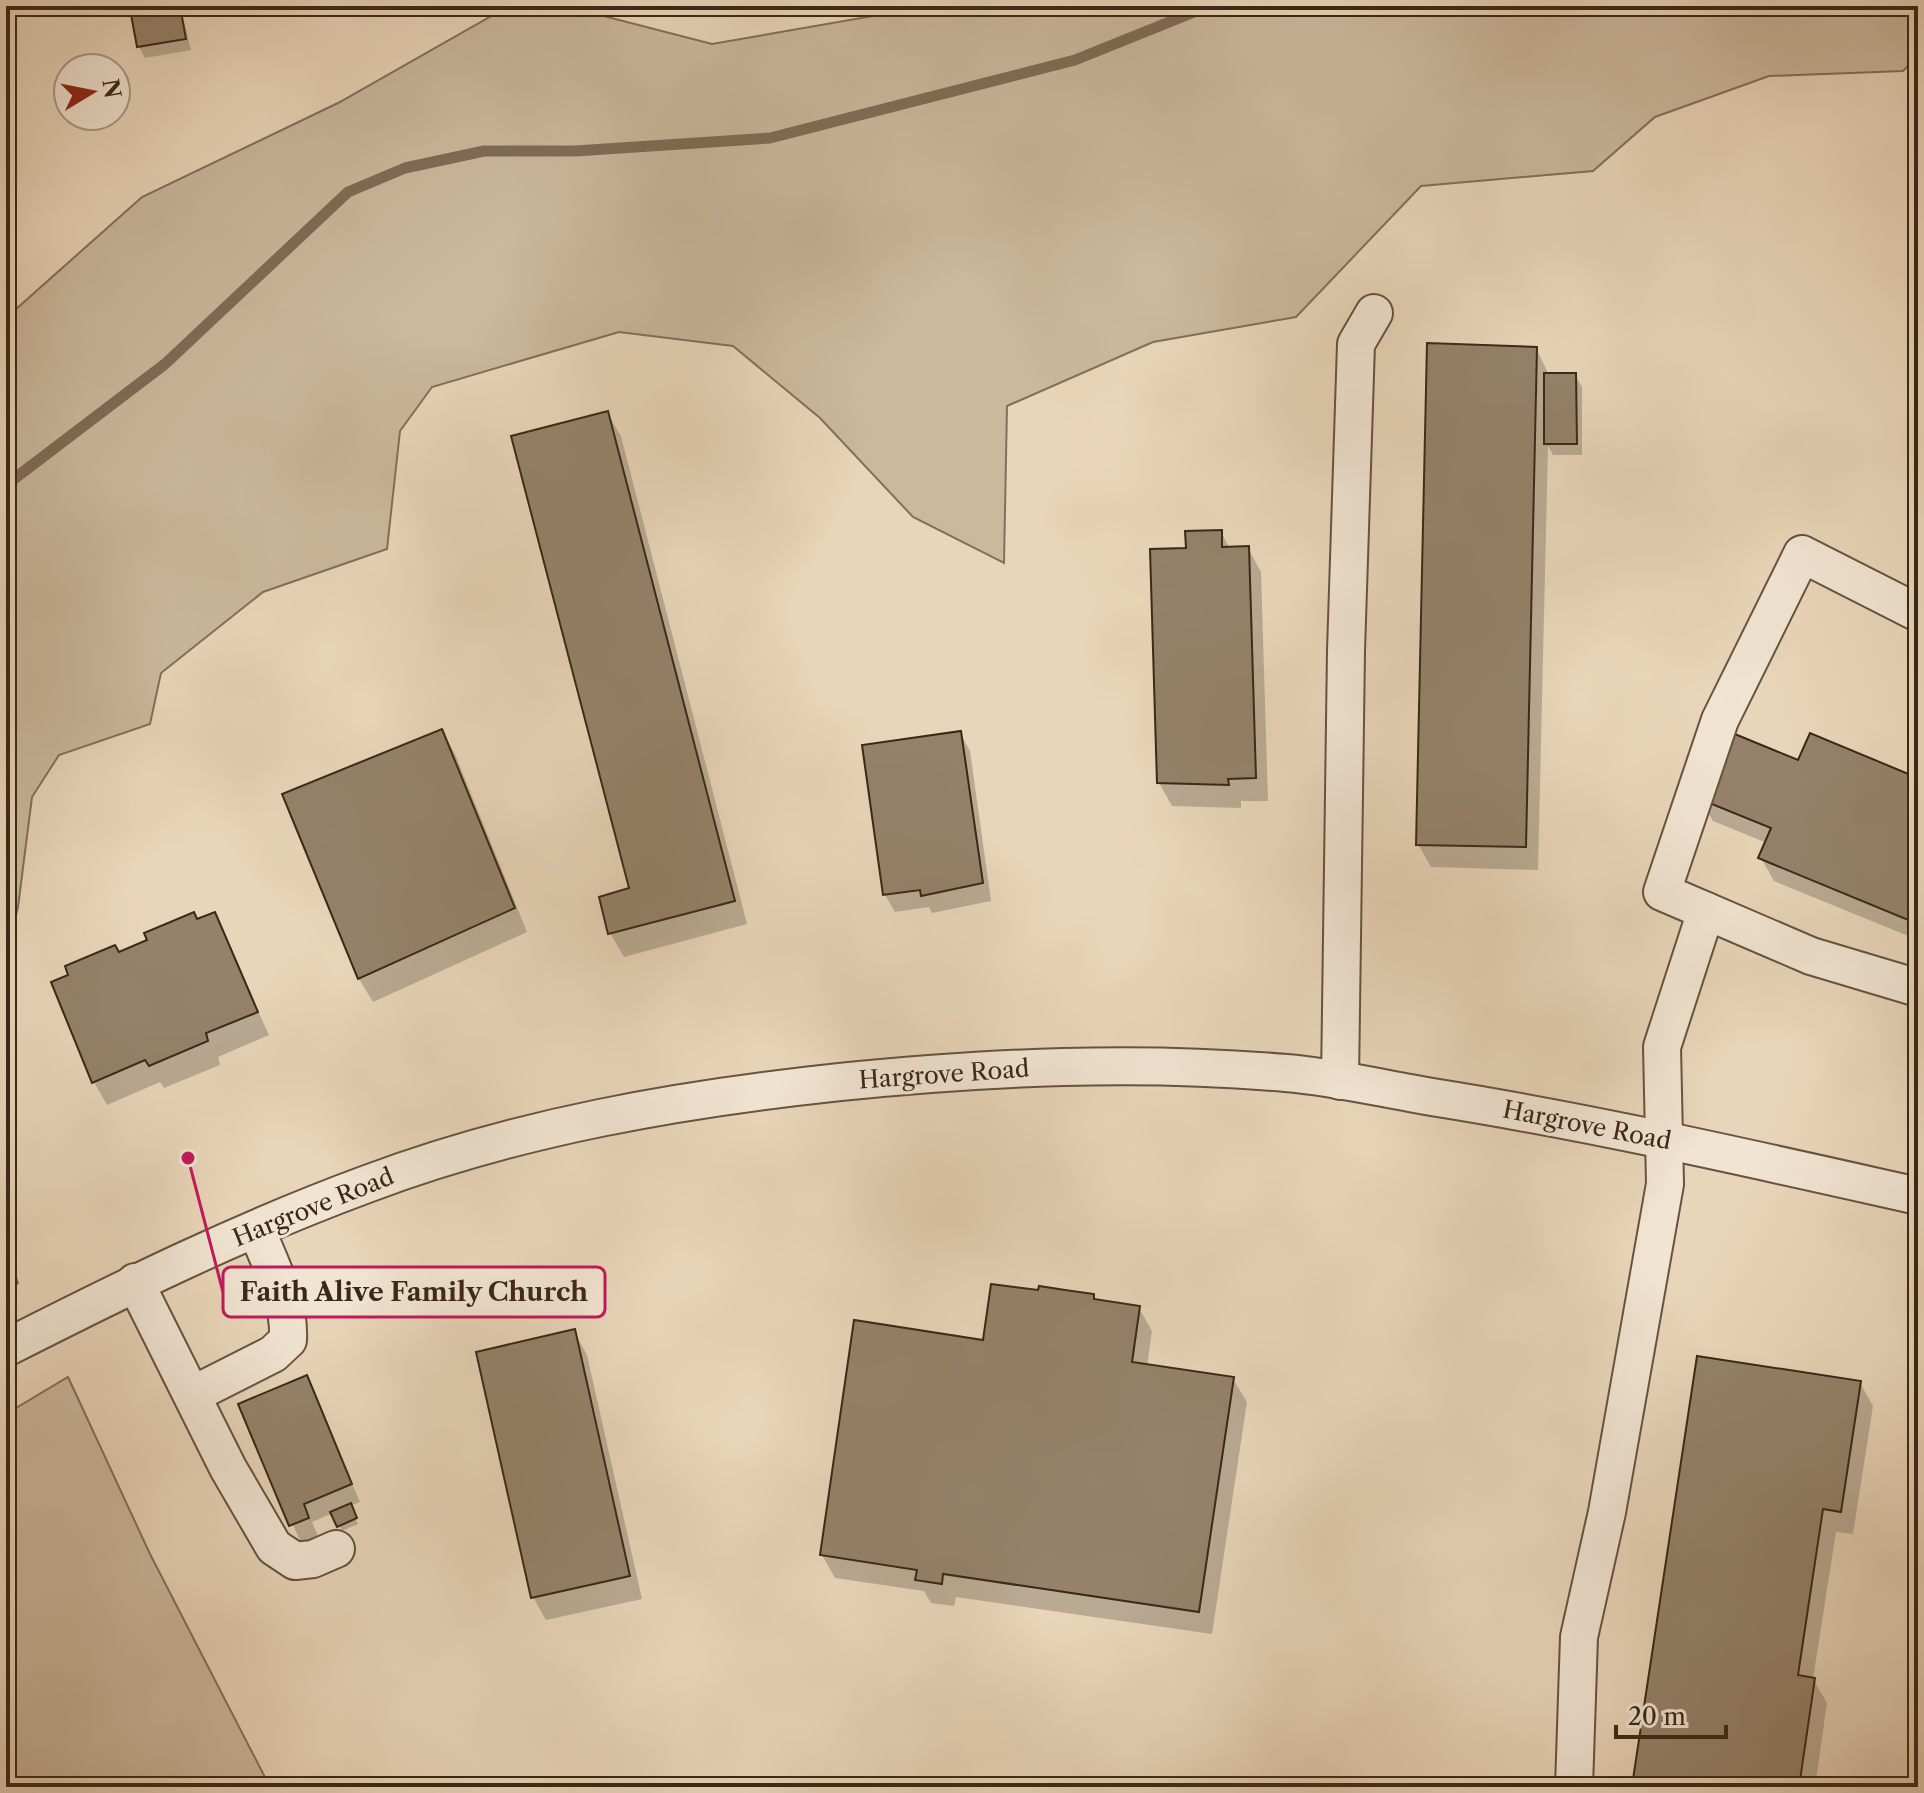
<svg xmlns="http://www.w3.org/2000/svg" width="1924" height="1793" viewBox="0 0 1924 1793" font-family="'Libre Caslon Text',serif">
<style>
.green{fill:#cbb89d;stroke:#82705a;stroke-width:2}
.shadow{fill:#0003}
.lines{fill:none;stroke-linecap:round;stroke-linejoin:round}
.stream{stroke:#806c57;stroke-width:11}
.building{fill:#95826b;stroke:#3a2817;stroke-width:2}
.minor-casing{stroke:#665340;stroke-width:40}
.minor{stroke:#f1e4d2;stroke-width:36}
.labels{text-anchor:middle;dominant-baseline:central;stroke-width:6;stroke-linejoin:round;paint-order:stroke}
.street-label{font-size:24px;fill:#3a2817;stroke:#f1e4d2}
.leader{fill:none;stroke:#c2185b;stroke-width:3}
.callout-dot{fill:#c2185b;stroke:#f1e4d2;stroke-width:3}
.callout{fill:#f1e4d2;stroke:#c2185b;stroke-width:3}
.callout-label{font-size:26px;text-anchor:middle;font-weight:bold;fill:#3a2817}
</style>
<rect width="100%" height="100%" fill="#e9d5b9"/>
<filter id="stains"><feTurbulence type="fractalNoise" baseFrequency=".0025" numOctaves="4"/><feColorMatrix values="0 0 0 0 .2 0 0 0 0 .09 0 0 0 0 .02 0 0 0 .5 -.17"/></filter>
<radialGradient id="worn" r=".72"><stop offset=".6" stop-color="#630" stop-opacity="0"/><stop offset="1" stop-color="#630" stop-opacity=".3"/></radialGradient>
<g class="green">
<path d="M509 6H565L712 44 930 6H1918V55L1903 71 1769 76 1655 117 1593 171 1421 186 1296 317 1153 342 1007 406 1004 563 913 517 820 418 733 346 619 332 432 387 400 431 387 549 263 592 161 673 150 724 59 755 32 797 18 907 6 954V318L142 197 338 103Z"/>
<path d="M6 1250 18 1283 6 1291Z"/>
<path d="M68 1377 150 1554 270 1787H6V1414Z"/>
</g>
<g class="shadow">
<path d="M159 6H180L191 50 145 58 139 47Z"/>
<path d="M1536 348 1549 375H1575L1582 387V455H1553L1548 446 1538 870 1431 867 1418 844Z"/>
<path d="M607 413 621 436 747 924 624 957 610 933 601 898 632 890Z"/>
<path d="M1221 532 1230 549 1248 548 1261 572 1268 801H1241V808L1172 806 1159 783Z"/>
<path d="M442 731 455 754 527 932 373 1002 359 979 285 795Z"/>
<path d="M960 733 970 751 991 901 932 913 929 907 895 912 885 895Z"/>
<path d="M1800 763 1918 780V940L1774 881 1761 858 1767 843 1713 821 1699 797Z"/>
<path d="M214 914 269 1035 218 1057 220 1065 164 1088 160 1082 107 1105 94 1082 54 983Z"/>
<path d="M1093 1296 1097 1302 1139 1308 1152 1331 1147 1366 1233 1379 1247 1402 1212 1634 956 1597 954 1606 931 1603 924 1591 835 1578 822 1555 984 1342Z"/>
<path d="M574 1332 587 1355 642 1599 546 1620 533 1597Z"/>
<path d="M306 1378 360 1502 350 1506 358 1524 342 1531 333 1513 312 1522 318 1536 301 1543 240 1405Z"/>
<path d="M1860 1383 1873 1406 1853 1534 1836 1532 1813 1679 1827 1703 1815 1787H1635Z"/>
</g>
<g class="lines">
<path class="stream" d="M6 485 165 364 348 192 405 168 484 151H575L770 138 1075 60 1209 6"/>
</g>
<g class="building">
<path d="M147 6H180L186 39 137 47 130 9Z"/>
<path d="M1918 205V222L1910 218Z"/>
<path d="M1427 343 1537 347 1526 847 1416 845Z"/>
<path d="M1544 373H1576L1577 444H1544Z"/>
<path d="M608 411 735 901 608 934 599 897 629 888 511 436Z"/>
<path d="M1222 530V547L1249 546 1256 778 1228 779 1229 785 1157 783 1150 549 1186 548 1185 531Z"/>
<path d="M442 729 515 908 358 979 282 794Z"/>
<path d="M1725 730 1798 760 1810 733 1918 778V911L1913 922 1758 858 1771 828 1697 798Z"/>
<path d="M961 731 983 883 921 896 920 890 883 895 862 745Z"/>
<path d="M194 912 197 919 215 912 258 1012 206 1033 208 1041 149 1066 145 1060 92 1083 51 982 68 975 65 966 115 945 119 952 147 940 144 933Z"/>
<path d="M991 1284 1038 1290 1039 1286 1065 1290 1094 1294V1299L1140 1306 1132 1362 1234 1377 1199 1612 943 1574 942 1584 915 1580 917 1570 820 1555 854 1320 983 1340Z"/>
<path d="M575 1329 630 1576 531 1598 476 1352Z"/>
<path d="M1697 1356 1861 1381 1841 1512 1823 1509 1798 1675 1815 1678 1799 1787 1632 1786Z"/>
<path d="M307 1375 352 1484 304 1504 309 1518 289 1526 238 1404Z"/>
<path d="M351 1503 357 1518 337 1527 330 1512Z"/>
</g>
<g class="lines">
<defs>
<g id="minor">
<path d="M1918 613 1802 554 1720 720 1662 892 1811 956 1918 988"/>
<path d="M1340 1081 1346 651 1356 344 1374 313"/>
<path d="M135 1282 228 1468 274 1547 295 1561 313 1559 336 1549"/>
<path d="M6 1348C124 1288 242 1230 367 1184 518 1127 680 1099 840 1082 989 1067 1137 1060 1286 1073 1335 1077 1384 1089 1432 1097 1596 1123 1757 1160 1918 1196"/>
<path d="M192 1395 273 1354 288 1340C290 1301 271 1265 256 1229"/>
<path d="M1574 1787 1579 1637 1607 1512 1665 1184 1662 1047 1706 911"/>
</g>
</defs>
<use href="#minor" class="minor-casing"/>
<use href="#minor" class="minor"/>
</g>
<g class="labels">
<g class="street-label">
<text transform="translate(944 1074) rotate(-4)">Hargrove Road</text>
<text transform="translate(1587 1125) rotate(11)">Hargrove Road</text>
<text transform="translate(313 1207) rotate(-22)">Hargrove Road</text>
</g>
</g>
<path class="leader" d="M188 1158L223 1292"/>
<circle class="callout-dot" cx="188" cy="1158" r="8"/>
<rect class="callout" x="223" y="1267" width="382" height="50" rx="8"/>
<g class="callout-label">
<text x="414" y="1301">Faith Alive Family Church</text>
</g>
<rect width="1924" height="1793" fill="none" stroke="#e9d5b9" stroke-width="32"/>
<rect x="8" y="8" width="1908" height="1777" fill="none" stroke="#3a2817" stroke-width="4"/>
<rect x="16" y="16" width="1892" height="1761" fill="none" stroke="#3a2817" stroke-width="2"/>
<g transform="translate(92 92) rotate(80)"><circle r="38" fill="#f1e4d2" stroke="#a89987" stroke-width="2"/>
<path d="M0-6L14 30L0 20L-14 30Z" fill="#8f2418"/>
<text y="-12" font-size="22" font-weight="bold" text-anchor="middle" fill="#3a2817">N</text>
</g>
<path d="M1616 1725v12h110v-12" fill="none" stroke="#3a2817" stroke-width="4"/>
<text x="1628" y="1725" font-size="24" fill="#3a2817" stroke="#f1e4d2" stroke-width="6" paint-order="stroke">20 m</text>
<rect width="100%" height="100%" filter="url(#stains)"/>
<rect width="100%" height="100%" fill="url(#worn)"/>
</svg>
